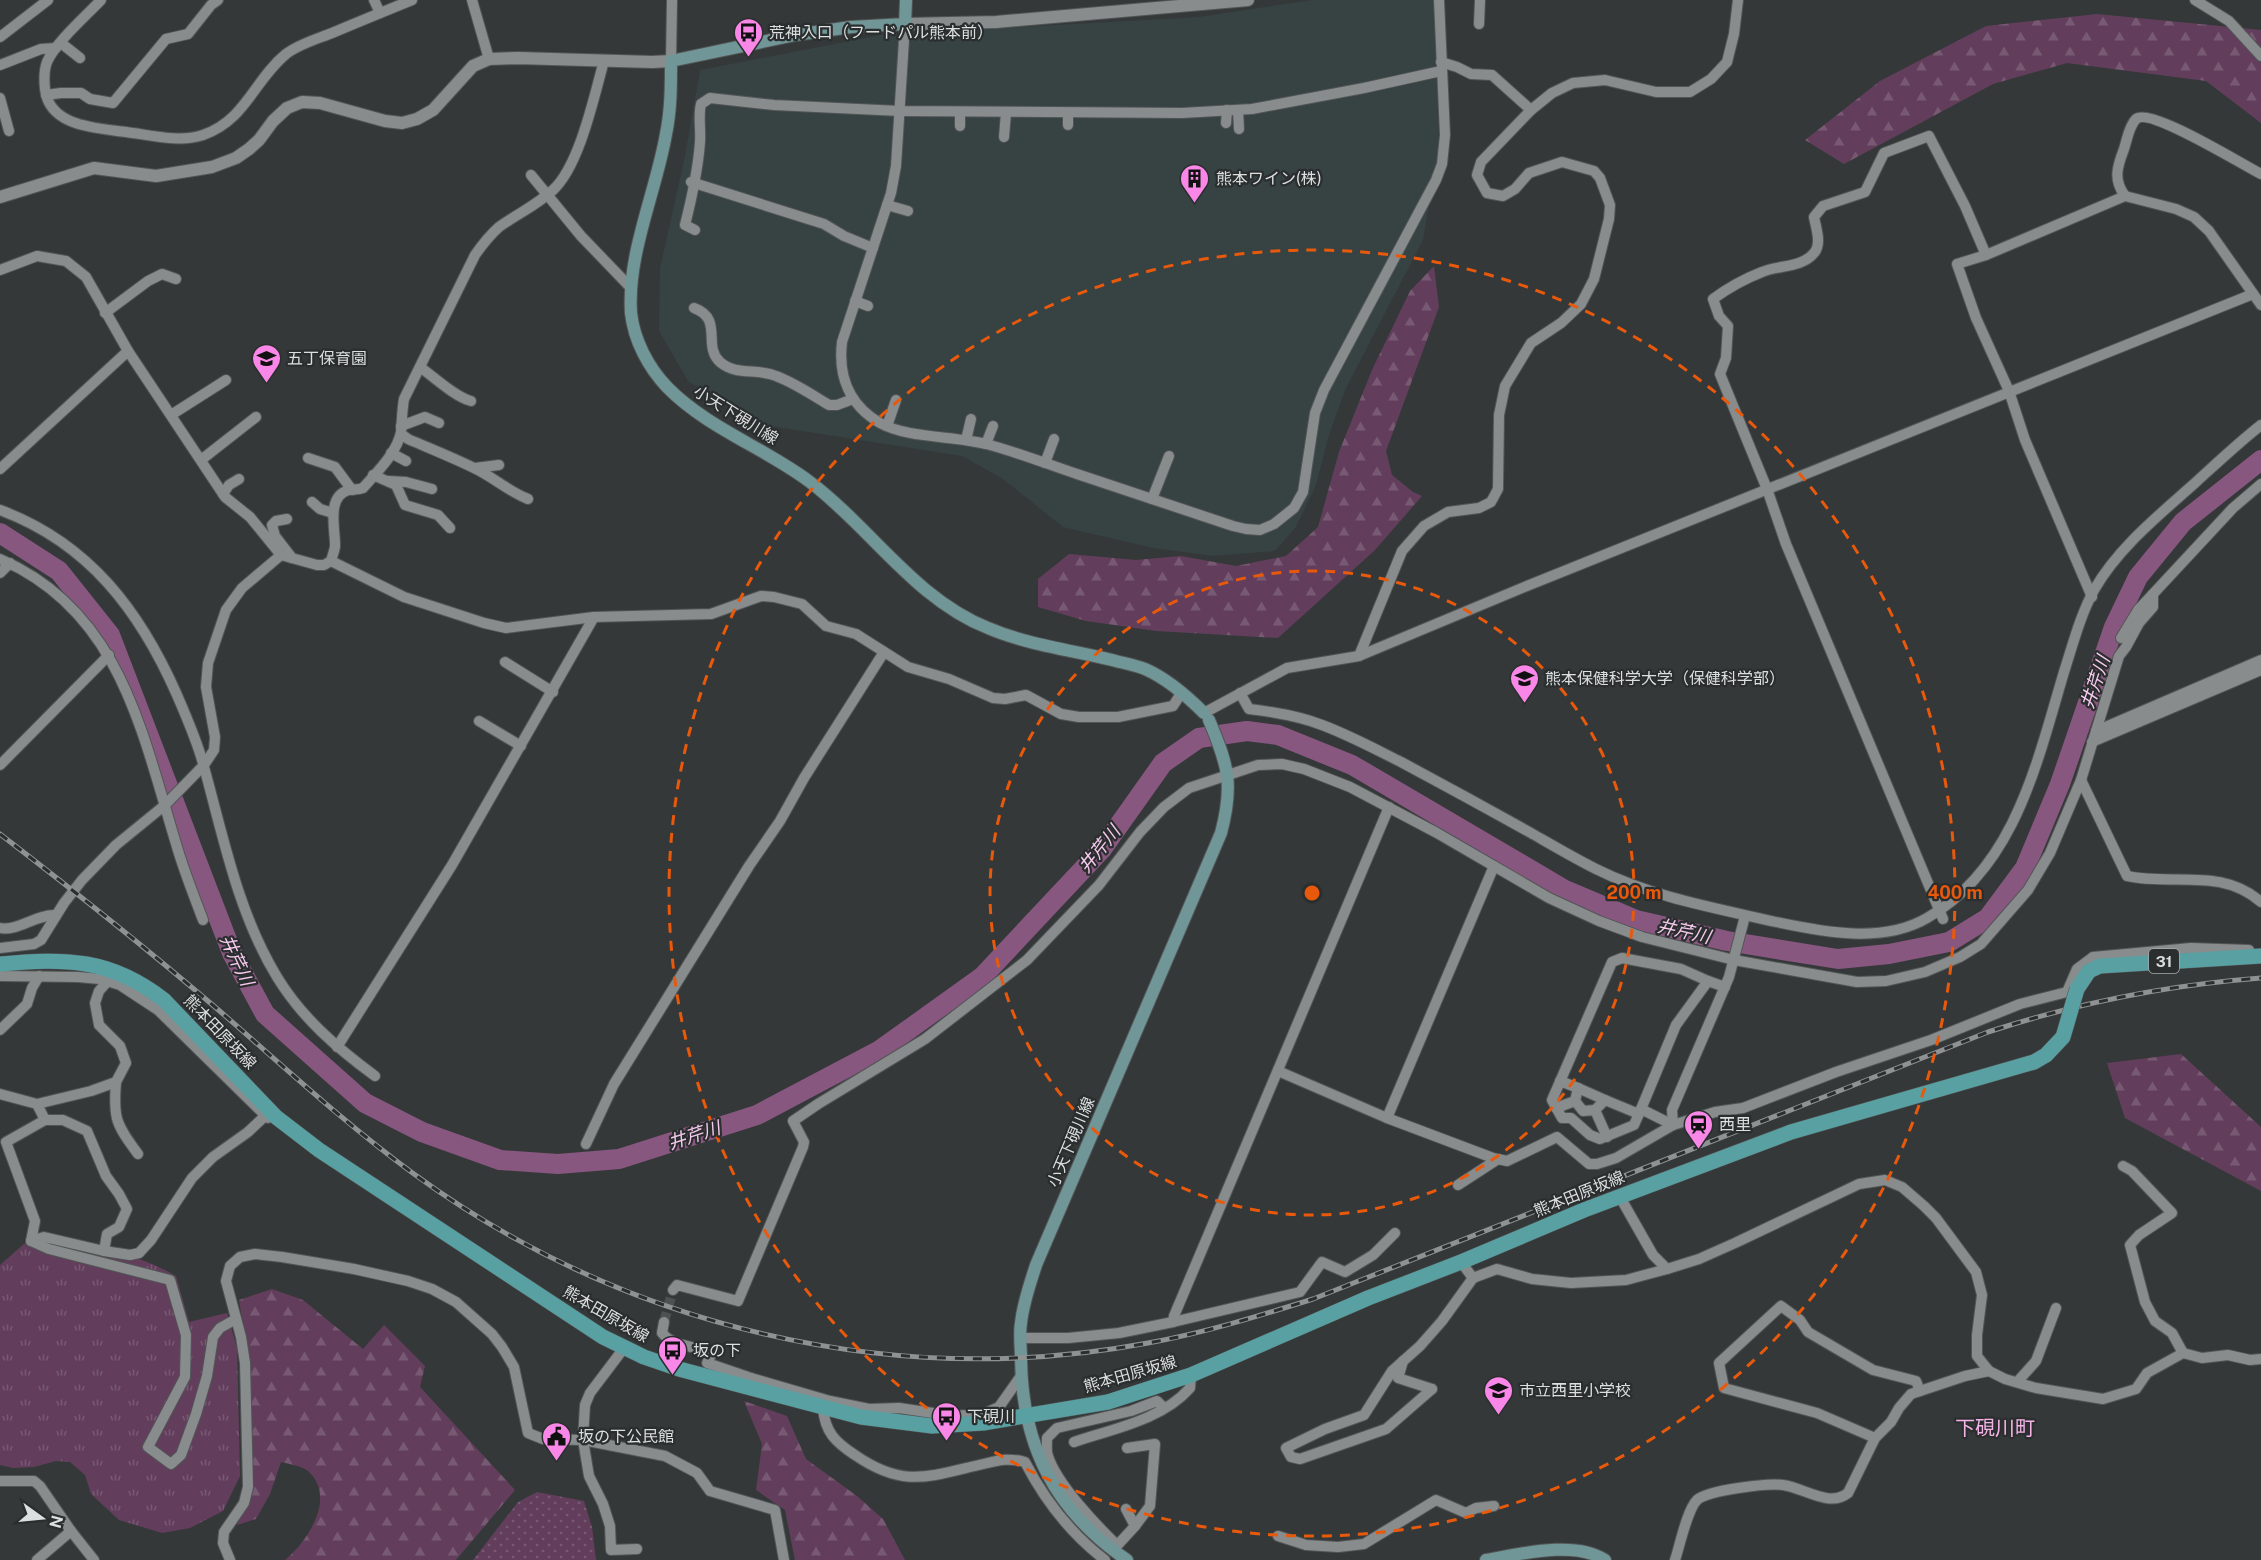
<svg xmlns="http://www.w3.org/2000/svg" width="2261" height="1560" viewBox="0 0 2261 1560" font-family="'Public Sans','Noto Sans JP',sans-serif">
<style>
.built{fill:#374243}
.grass{fill:url(#grass-tufts)}
.forest{fill:url(#forest-firs)}
.park{fill:url(#park-dots)}
.lines{fill:none;stroke-linecap:round;stroke-linejoin:round}
.river{stroke:#885780;stroke-width:20}
.minor-tunnel{stroke:#4e5151;stroke-width:10;stroke-dasharray:10 5;stroke-linecap:butt}
.minor-casing{stroke:#525555;stroke-width:12}
.tertiary-casing{stroke:#525555;stroke-width:14}
.secondary-casing{stroke:#525555;stroke-width:14}
.primary-casing{stroke:#525555;stroke-width:16}
.minor{stroke:#888c8c;stroke-width:10}
.tertiary{stroke:#888c8c;stroke-width:12}
.secondary{stroke:#709698;stroke-width:12}
.primary{stroke:#59a0a3;stroke-width:15}
.rail-casing{stroke:#8f9292;stroke-width:5}
.rail{stroke:#2b2e2e;stroke-width:3;stroke-dasharray:9;stroke-linecap:butt}
.primary-bridge-casing{stroke:#525555;stroke-width:16;stroke-linecap:butt}
.primary-bridge{stroke:#59a0a3;stroke-width:15}
.ring{fill:none;stroke:#e8590c;stroke-width:3;stroke-dasharray:10 8}
.labels{text-anchor:middle;dominant-baseline:central;stroke-width:4.5;stroke-linejoin:round;paint-order:stroke}
.shield{fill:#2b2e2e;stroke:#a7aaaa;stroke-width:1.5}
.shield-label{font-size:15px;font-weight:bold;fill:#dcdfdf}
.poi-label{font-size:16px;fill:#dcdfdf;stroke:#2b2e2e;text-anchor:start}
.street-label{font-size:16px;fill:#dcdfdf;stroke:#2b2e2e}
.water-label{font-size:18px;font-style:italic;fill:#f6caee;stroke:#2b2e2e}
.quarter-label{font-size:20px;fill:#f3b3e7;stroke:#2b2e2e}
.centre{fill:#e8590c;stroke:#2b2e2e;stroke-width:3}
.ring-label{font-size:18px;text-anchor:middle;font-weight:bold;fill:#e8590c;stroke:#2b2e2e;stroke-width:4.5;stroke-linejoin:round;paint-order:stroke}
</style>
<defs>
<pattern id="grass-tufts" width="24" height="20" patternUnits="userSpaceOnUse" patternTransform="scale(1.5)"><rect width="24" height="20" fill="#623e5c"/><path d="M3 7l-1-3M5 7V3M7 7l1-3M15 17l-1-3M17 17v-4M19 17l1-3" fill="none" stroke="#785973"/></pattern>
<pattern id="forest-firs" width="22" height="20" patternUnits="userSpaceOnUse" patternTransform="scale(1.5)"><rect width="22" height="20" fill="#623e5c"/><path d="M5 1l3.5 6h-7zM16 11l3.5 6h-7z" fill="#785973"/></pattern>
<pattern id="park-dots" width="8" height="8" patternUnits="userSpaceOnUse" patternTransform="scale(1.5)"><rect width="8" height="8" fill="#623e5c"/><path d="M2 2h.1M6 6h.1" fill="none" stroke="#785973" stroke-width="1.8" stroke-linecap="round"/></pattern>
</defs>
<rect width="100%" height="100%" fill="#353838"/>
<path class="built" d="M1312 0H1434L1439 147 1423 240 1345 390 1329 435 1316 485 1296 527 1275 551 1213 556 1153 548 1063 527 1003 479 962 456 758 424 688 381 659 331 660 268 685 156 700 70 881 35 1198 17Z"/>
<path class="grass" d="M46 1234C89 1245 137 1253 176 1276L189 1322 227 1313 237 1348 240 1476 223 1511 190 1528 162 1533 119 1520 91 1494 85 1475 70 1462 56 1461 34 1467 13 1468 0 1465V1265L25 1243Z"/>
<g class="forest">
<path d="M2097 14 2261 30V123L2206 81 2067 63 1993 84 1844 164 1805 140 1880 81 1986 26Z"/>
<path d="M1434 266 1439 307 1386 451 1392 475 1413 492 1422 496 1375 550 1278 638 1157 631 1086 621 1038 607V579L1069 554 1136 560 1181 556 1236 566 1286 556 1318 527 1339 452 1372 370 1410 291Z"/>
<path d="M2181 1054 2261 1127V1191L2125 1118 2107 1063Z"/>
<path d="M272 1289 303 1300 363 1349 384 1325 425 1366 420 1387 515 1490 456 1560H285C308 1541 337 1497 308 1471 302 1466 289 1464 281 1462L270 1494 256 1519 237 1525 254 1488 249 1360 239 1300Z"/>
<path d="M744 1401 787 1416 806 1459 857 1496 883 1519 905 1560H795L785 1510 756 1490 762 1444Z"/>
</g>
<path class="park" d="M537 1492 584 1501 592 1527 596 1560H473L518 1502Z"/>
<g class="lines">
<path class="river" d="M0 533 59 571 110 635 232 953 265 1014 365 1103 422 1132 500 1160 558 1164 619 1159 757 1115 880 1050 982 977 1102 849 1163 763 1199 738 1247 731 1278 735 1352 765 1565 890 1636 920 1727 941 1838 959 1889 954 1949 942 1988 918 2025 868 2060 784 2114 627 2138 577 2183 522 2261 460"/>
<path class="minor-tunnel" d="M664 1322 673 1290"/>
<defs>
<g id="minor">
<path d="M101 0C87 15 55 43 47 62 44 70 44 80 45 89 49 127 97 128 126 132 150 135 179 143 203 135 246 120 254 80 286 54 299 44 317 39 332 33 358 22 385 11 412 0"/>
<path d="M374 0 380 13"/>
<path d="M472 0 489 59"/>
<path d="M2195 0 2229 21 2261 56"/>
<path d="M905 24 896 166 891 193 842 342C838 376 849 405 880 423 906 438 955 436 986 444 1017 452 1047 464 1077 474 1129 491 1181 509 1233 526L1246 529 1260 530 1274 524 1294 508 1303 492 1315 413 1324 390 1436 180 1442 164 1445 135 1439 0"/>
<path d="M1479 24 1480 0"/>
<path d="M0 37 48 0"/>
<path d="M61 43 80 58"/>
<path d="M671 61 672 0"/>
<path d="M1441 62 1457 67 1471 74 1492 75 1531 110"/>
<path d="M0 65 41 49 56 48"/>
<path d="M46 95 61 93H81L90 99 113 103 166 39 188 34 211 5 218 0"/>
<path d="M0 98 9 131"/>
<path d="M1238 110 1239 129"/>
<path d="M1226 123 1227 110"/>
<path d="M1068 125V113"/>
<path d="M960 126V113"/>
<path d="M1004 137 1006 113"/>
<path d="M531 175 581 236 632 289"/>
<path d="M691 182 824 224 844 236 873 248"/>
<path d="M2125 196C2113 180 2117 167 2124 149 2127 140 2129 126 2136 119 2150 107 2243 165 2261 174"/>
<path d="M887 205 908 211"/>
<path d="M695 230 685 225C692 197 698 170 700 142 701 129 698 116 701 104L710 98 774 105 900 111 1182 113 1252 109 1364 88 1441 71"/>
<path d="M0 270 37 256 66 261 86 277 128 351 225 497 250 517 281 555 317 565H324L331 561C332 557 334 552 335 547 336 532 325 496 349 490 353 489 358 490 363 488 376 473 397 453 401 432 402 421 402 410 404 399L475 255C482 245 490 235 499 227 517 214 537 205 553 190 580 165 594 96 604 61"/>
<path d="M855 301 868 306"/>
<path d="M694 308C724 319 702 346 720 362 736 376 757 368 776 376 795 383 812 395 829 405H837L853 399"/>
<path d="M105 313 148 281 162 274 176 279"/>
<path d="M420 367C434 377 455 397 471 401"/>
<path d="M171 415 226 380"/>
<path d="M401 426 425 417 439 423"/>
<path d="M887 426 896 400"/>
<path d="M401 434 408 439C431 449 454 458 476 469 496 479 508 491 528 499"/>
<path d="M966 440 971 419"/>
<path d="M986 444 993 426"/>
<path d="M391 453 406 461"/>
<path d="M308 458 335 467 352 490"/>
<path d="M201 460 256 417"/>
<path d="M1045 463 1054 439"/>
<path d="M475 468 499 465"/>
<path d="M0 469 128 351"/>
<path d="M373 475 396 485 405 505 438 515 450 528"/>
<path d="M388 481 406 482 432 489"/>
<path d="M223 494 229 485 239 479"/>
<path d="M1152 499 1169 456"/>
<path d="M312 502 320 509 333 513"/>
<path d="M0 510C89 543 140 611 177 695 187 718 198 743 204 767 224 839 238 913 277 977 302 1018 337 1048 375 1076"/>
<path d="M287 519 276 521 272 525 275 536 292 558"/>
<path d="M0 559C121 611 142 733 177 847 184 871 194 896 203 920"/>
<path d="M331 561 404 597 484 623 506 628 594 617 711 614 761 596 774 597 802 604 826 626 856 634 908 667 949 679 993 698 1005 699 1026 695 1061 714 1079 717H1118L1173 706 1182 692"/>
<path d="M0 573 10 563"/>
<path d="M2092 597 2025 440 2009 391 1976 318 1957 264 1986 255 2125 196 2176 209 2194 217 2209 231 2261 305"/>
<path d="M2121 638 2138 610 2153 594"/>
<path d="M1359 656 1402 551 1424 526 1448 512 1479 508 1491 502 1498 489 1499 415 1505 386 1531 343 1561 323 1581 304 1594 279 1609 219 1610 205 1600 178 1594 171 1562 162 1529 173 1515 189 1503 196 1487 193 1477 175 1481 162 1531 110 1552 93 1573 83 1605 80 1656 92H1690L1711 79 1727 62 1734 34 1738 0"/>
<path d="M505 662 553 692"/>
<path d="M1240 693 1249 709C1274 712 1299 716 1322 725 1349 735 1375 749 1401 762 1444 785 1488 809 1531 833 1552 845 1574 858 1596 869 1652 897 1715 908 1776 922 1823 932 1883 944 1927 918 2015 868 2037 762 2064 672 2073 644 2080 616 2094 590 2118 548 2159 515 2195 483 2217 463 2238 443 2261 425"/>
<path d="M1204 713 1287 668 1359 656 1522 588 2253 294"/>
<path d="M479 721 521 746"/>
<path d="M2096 731 2261 660"/>
<path d="M2092 742 2261 670"/>
<path d="M0 765 109 655"/>
<path d="M2081 780 2119 656 2126 647 2139 623 2153 607V594L2233 508 2261 484"/>
<path d="M1943 919 1786 544 1767 489 1720 374 1726 358 1728 326 1719 316 1713 299C1728 288 1744 279 1762 272 1778 265 1802 268 1814 253 1822 244 1816 228 1814 217L1823 206 1865 192 1884 153 1929 136 1965 206 1986 255"/>
<path d="M0 928C16 932 37 914 56 915"/>
<path d="M0 948 34 944 41 940 64 903 82 880 116 845 165 805 204 765 214 750 215 737 206 687 208 663 226 610 242 588 281 555"/>
<path d="M0 976 78 977 100 979 120 985 158 1010 268 1118"/>
<path d="M0 1030 27 1004 32 988 39 976"/>
<path d="M337 1047 452 865 594 617"/>
<path d="M1278 1071 1387 1118 1493 1158 1507 1161 1557 1137 1589 1164H1597L1616 1158 1673 1125 1715 1112 1743 1108 1836 1072 1931 1040 2020 1004 2067 992 2077 969 2093 957 2191 948 2249 950"/>
<path d="M1560 1081 1578 1088 1575 1101"/>
<path d="M116 1082C113 1119 116 1124 138 1154"/>
<path d="M1578 1088 1605 1100"/>
<path d="M0 1094 37 1104 91 1091 116 1082 126 1063 120 1046 99 1025 95 1003 99 991 108 981"/>
<path d="M37 1104 45 1120 6 1142 35 1221 31 1241 44 1237 104 1251 130 1255 139 1253 151 1240 192 1178 213 1157 248 1132 265 1116"/>
<path d="M1556 1108 1575 1101 1583 1111 1595 1110 1607 1137"/>
<path d="M1641 1109 1634 1125 1600 1139 1590 1135 1571 1118H1562L1552 1100 1612 962 1622 958 1681 969 1708 981"/>
<path d="M1595 1110 1605 1100 1639 1114"/>
<path d="M1387 1118 1494 866"/>
<path d="M45 1120H63L87 1131 106 1176 119 1194 127 1209 119 1227 107 1234 104 1251"/>
<path d="M1673 1125 1672 1110 1729 977 1744 920"/>
<path d="M1673 1125 1641 1109 1676 1025 1708 981 1725 987"/>
<path d="M586 1144 614 1084 749 866 780 821 804 778 884 652"/>
<path d="M2123 1166 2132 1171 2172 1213 2139 1235 2130 1245 2145 1302 2155 1321 2172 1333 2183 1353"/>
<path d="M1458 1185 1498 1159"/>
<path d="M1620 1197 1653 1255 1667 1269 1699 1259 1735 1243 1859 1184 1885 1180 1902 1187 1924 1206 1936 1218 1976 1272 1982 1295 1977 1335V1356L1989 1371 2005 1379 2036 1388 2103 1399 2136 1389 2147 1373 2183 1353 2202 1358 2228 1355 2250 1360 2261 1359"/>
<path d="M31 1241 49 1249 170 1280 186 1335 185 1377 148 1447 171 1464 181 1455 196 1414 207 1376 213 1337 220 1328 236 1319"/>
<path d="M1473 1278 1497 1269 1532 1279 1571 1283 1626 1280 1667 1269"/>
<path d="M673 1290 677 1285 738 1301 803 1147 804 1142 793 1121 818 1104 925 1039 1027 960 1099 885 1140 832 1164 807 1189 788 1258 765 1282 764 1304 769 1350 787 1437 833 1549 898 1599 921 1642 937 1734 960 1857 982 1886 981 1925 972 1960 957 1981 944 2028 890 2050 853 2081 780 2127 876C2173 886 2221 867 2261 902"/>
<path d="M664 1322 662 1333C674 1348 696 1344 711 1355L707 1363 751 1378 753 1386"/>
<path d="M1173 1322 1174 1316 1389 807"/>
<path d="M1021 1338H1068L1119 1333 1173 1322 1300 1292 1322 1262 1345 1272 1373 1255 1395 1233"/>
<path d="M624 1348 590 1393 585 1405 584 1422 583 1440 589 1476 603 1504 610 1526 611 1550 637 1549"/>
<path d="M1403 1361 1398 1378 1432 1389"/>
<path d="M751 1378 830 1401 869 1409 899 1408 953 1416 983 1414 999 1407 1021 1376"/>
<path d="M2018 1381 2036 1361 2056 1308"/>
<path d="M1432 1389 1386 1429 1300 1459 1291 1457 1286 1448 1325 1429 1364 1415 1392 1371 1420 1346 1442 1321 1473 1278 1461 1262"/>
<path d="M823 1408C825 1432 835 1442 855 1455 903 1488 927 1477 979 1465 997 1461 1007 1457 1025 1462 1045 1501 1070 1533 1105 1560"/>
<path d="M1875 1438 1817 1413 1724 1388 1719 1363 1781 1306 1800 1320 1808 1332 1873 1370 1916 1381 1920 1391"/>
<path d="M1074 1442C1112 1429 1162 1420 1190 1388L1191 1375"/>
<path d="M1127 1448 1155 1444 1150 1506 1135 1526"/>
<path d="M0 1481H34L40 1486 71 1531"/>
<path d="M1278 1536 1306 1545 1338 1547 1364 1544 1436 1500 1466 1513 1476 1508 1494 1506"/>
<path d="M1117 1545C1096 1525 1057 1484 1048 1456 1046 1451 1047 1444 1047 1438L1057 1428 1131 1411 1157 1401 1164 1408"/>
<path d="M1113 1550 1135 1526 1126 1509"/>
<path d="M37 1560 71 1531 94 1560"/>
<path d="M230 1560 223 1543 224 1532 244 1503 248 1487 245 1363 241 1337 226 1281 230 1266 240 1257 255 1254 282 1257 354 1269 408 1281 432 1289 456 1302 492 1334 502 1347 514 1367 528 1433 543 1439 583 1440 665 1456 697 1473 710 1491 775 1510 784 1560"/>
<path d="M1675 1560C1680 1545 1687 1510 1697 1500 1708 1490 1768 1483 1783 1485 1805 1488 1829 1508 1848 1493L1875 1438 1891 1422 1899 1408 1911 1394 1965 1376 1989 1371"/>
</g>
<g id="tertiary">
<path d="M905 24 996 22 1248 0"/>
<path d="M0 197 94 168 156 176 212 167 236 158 249 149 259 140 273 121 287 108 302 102 320 103 385 121 402 123 417 119 433 110 473 66 489 59 518 58 652 62 671 61"/>
</g>
<g id="secondary">
<path d="M906 0 905 24 851 27 795 35 671 61C671 86 671 110 666 134 656 192 627 254 631 313 634 340 648 367 667 387 707 428 765 448 810 482 871 528 915 599 988 628 1028 645 1071 650 1112 660 1123 663 1135 665 1145 669 1168 679 1187 696 1204 713"/>
<path d="M1127 1560C1055 1511 1022 1446 1021 1359 1021 1347 1019 1334 1021 1323 1023 1303 1030 1284 1036 1265L1221 833C1234 784 1228 765 1209 720"/>
<path d="M1486 1560C1520 1554 1575 1540 1605 1560"/>
</g>
<g id="primary">
<path d="M0 964C65 958 110 958 164 1000L276 1117 319 1150 603 1337 644 1357 679 1369 861 1417 932 1426 983 1423 1108 1402 1191 1375 1368 1298 1461 1262 1584 1210 1791 1132 2034 1062 2046 1055"/>
<path d="M2077 989 2089 971 2100 966 2261 956"/>
</g>
</defs>
<use href="#minor" class="minor-casing"/>
<use href="#tertiary" class="tertiary-casing"/>
<use href="#secondary" class="secondary-casing"/>
<use href="#primary" class="primary-casing"/>
<use href="#minor" class="minor"/>
<use href="#tertiary" class="tertiary"/>
<use href="#secondary" class="secondary"/>
<use href="#primary" class="primary"/>
<defs>
<path id="rail" d="M0 834C73 890 145 947 215 1007 280 1063 344 1123 414 1174 624 1327 891 1391 1148 1343 1204 1333 1259 1316 1313 1299L1988 1032C2077 1003 2168 985 2261 978"/>
</defs>
<use href="#rail" class="rail-casing"/>
<use href="#rail" class="rail"/>
<defs>
<path id="primary-bridge" d="M2046 1055 2063 1037 2077 989"/>
</defs>
<use href="#primary-bridge" class="primary-bridge-casing"/>
<use href="#primary-bridge" class="primary-bridge"/>
</g>
<g class="ring">
<circle cx="1312" cy="893" r="322"/>
<circle cx="1312" cy="893" r="643"/>
</g>
<defs>
<symbol id="bus-pin" viewBox="-11 -11 22 30"><path d="M0 17L-7.5 6A9.5 9.5 0 1 1 7.5 6Z" fill="#f987e8" stroke="#2b2e2e"/><path d="M-5-6H5V4H4V6H2V4H-2V6H-4V4H-5ZM-3.5-4V0h7V-4ZM-3.5 1.2v1.5H-2V1.2ZM2 1.2v1.5H3.5V1.2Z" fill="#111"/></symbol>
<symbol id="building-pin" viewBox="-11 -11 22 30"><path d="M0 17L-7.5 6A9.5 9.5 0 1 1 7.5 6Z" fill="#f987e8" stroke="#2b2e2e"/><path d="M-4-6H4V6H1V3H-1V6H-4ZM-2.5-4.3h1.7v1.8h-1.7ZM.8-4.3h1.7v1.8H.8ZM-2.5-1h1.7V.8h-1.7ZM.8-1h1.7V.8H.8Z" fill="#111"/></symbol>
<symbol id="school-pin" viewBox="-11 -11 22 30"><path d="M0 17L-7.5 6A9.5 9.5 0 1 1 7.5 6Z" fill="#f987e8" stroke="#2b2e2e"/><path d="M0-5L7-2L0 1L-7-2ZM-4 1L0 2.5L4 1V4Q0 6-4 4Z" fill="#111"/></symbol>
<symbol id="university-pin" viewBox="-11 -11 22 30"><path d="M0 17L-7.5 6A9.5 9.5 0 1 1 7.5 6Z" fill="#f987e8" stroke="#2b2e2e"/><path d="M0-5L7-2L0 1L-7-2ZM-4 1L0 2.5L4 1V4Q0 6-4 4Z" fill="#111"/></symbol>
<symbol id="station-pin" viewBox="-11 -11 22 30"><path d="M0 17L-7.5 6A9.5 9.5 0 1 1 7.5 6Z" fill="#f987e8" stroke="#2b2e2e"/><path d="M-3-6H3Q5-6 5-4V2Q5 4 3 4L4.5 6H3L1.5 4h-3L-3 6H-4.5L-3 4Q-5 4-5 2V-4Q-5-6-3-6ZM-3.5-4v3h7v-3ZM-3.5 1v1.5H-2V1ZM2 1v1.5H3.5V1Z" fill="#111"/></symbol>
<symbol id="civic-pin" viewBox="-11 -11 22 30"><path d="M0 17L-7.5 6A9.5 9.5 0 1 1 7.5 6Z" fill="#f987e8" stroke="#2b2e2e"/><path d="M-.6-6.5H3V-4.5H.6V-3L4-1V1h2V6H-6V1h2V-1L-.6-3ZM-1.2 2.5V6h2.4V2.5Z" fill="#111"/></symbol>
</defs>
<g fill-rule="evenodd">
<use href="#bus-pin" x="732" y="16" width="33" height="45"/>
<use href="#building-pin" x="1178" y="162" width="33" height="45"/>
<use href="#school-pin" x="250" y="342" width="33" height="45"/>
<use href="#university-pin" x="1508" y="662" width="33" height="45"/>
<use href="#station-pin" x="1682" y="1108" width="33" height="45"/>
<use href="#bus-pin" x="656" y="1334" width="33" height="45"/>
<use href="#school-pin" x="1482" y="1374" width="33" height="45"/>
<use href="#bus-pin" x="930" y="1400" width="33" height="45"/>
<use href="#civic-pin" x="540" y="1420" width="33" height="45"/>
</g>
<g class="labels">
<rect class="shield" x="2149" y="949" width="30" height="24" rx="4.5"/>
<g class="shield-label">
<text x="2164" y="961">31</text>
</g>
<g class="poi-label">
<text x="769" y="32">荒神入口（フードパル熊本前）</text>
<text x="1216" y="178">熊本ワイン(株)</text>
<text x="287" y="358">五丁保育園</text>
<text x="1545" y="678">熊本保健科学大学（保健科学部）</text>
<text x="1719" y="1124">西里</text>
<text x="693" y="1350">坂の下</text>
<text x="1519" y="1390">市立西里小学校</text>
<text x="967" y="1416">下硯川</text>
<text x="578" y="1436">坂の下公民館</text>
</g>
<g class="street-label">
<text transform="translate(736 415) rotate(32)">小天下硯川線</text>
<text transform="translate(220 1032) rotate(46)">熊本田原坂線</text>
<text transform="translate(1071 1142) rotate(-67)">小天下硯川線</text>
<text transform="translate(1579 1194) rotate(-22)">熊本田原坂線</text>
<text transform="translate(606 1314) rotate(30)">熊本田原坂線</text>
<text transform="translate(1130 1374) rotate(-16)">熊本田原坂線</text>
</g>
<g class="water-label">
<text transform="translate(2095 682) rotate(-71)">井芹川</text>
<text transform="translate(1099 849) rotate(-51)">井芹川</text>
<text transform="translate(1684 931) rotate(13)">井芹川</text>
<text transform="translate(237 960) rotate(65)">井芹川</text>
<text transform="translate(694 1135) rotate(-18)">井芹川</text>
</g>
<g class="quarter-label">
<text x="1995" y="1428">下硯川町</text>
</g>
</g>
<circle cx="1312" cy="893" r="9" class="centre"/>
<g class="ring-label">
<text x="1634" y="899">200 m</text>
<text x="1955" y="899">400 m</text>
</g>
<g transform="translate(42 1518) rotate(105)" stroke="#2b2e2e" stroke-width="4.5" paint-order="stroke">
<path d="M0-4.5L10 22L0 15L-10 22Z" fill="#dcdfdf"/>
<text y="-9" font-size="16" font-weight="bold" text-anchor="middle" fill="#dcdfdf">N</text>
</g>
</svg>
